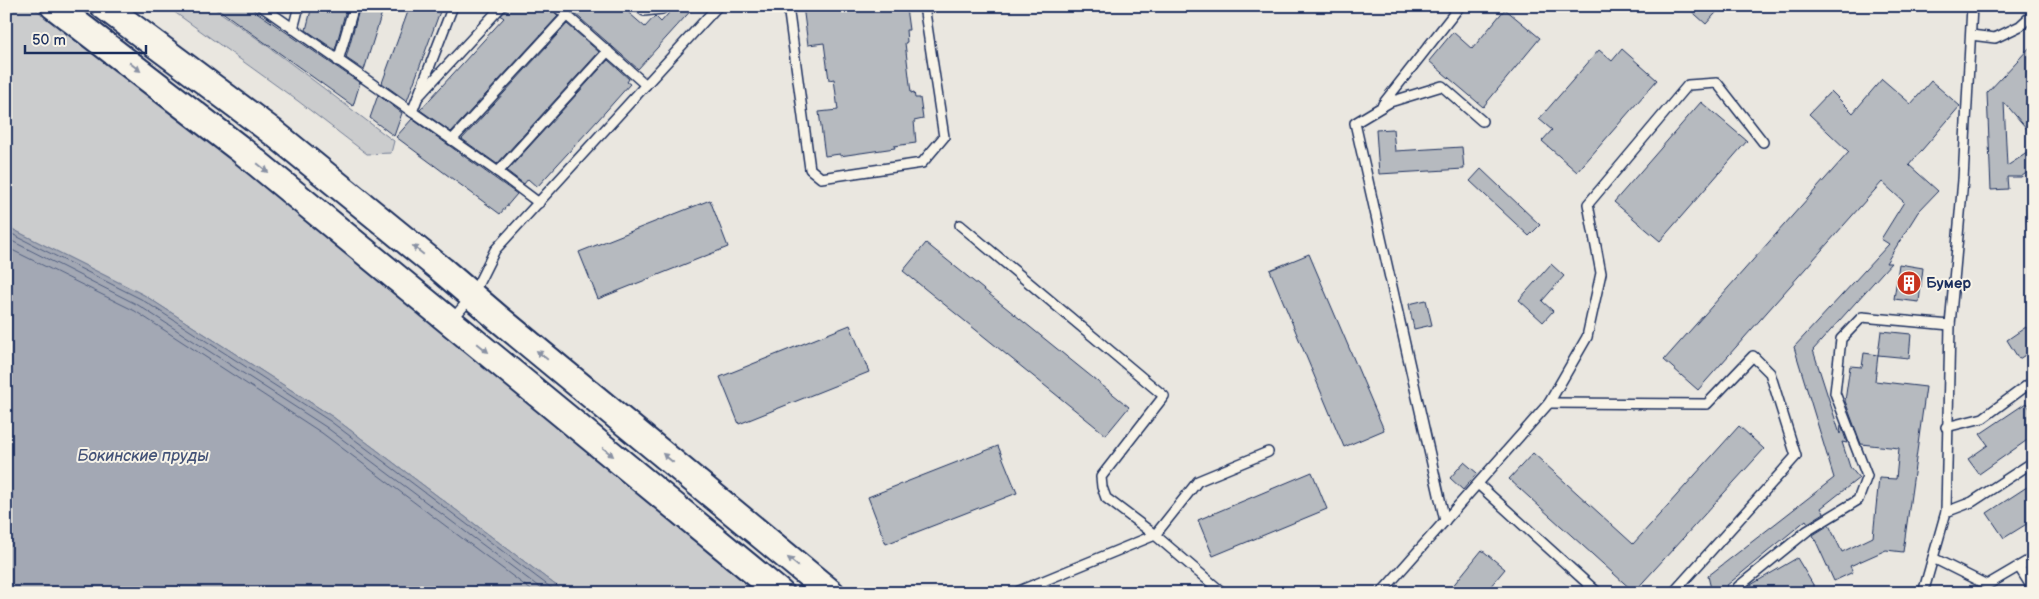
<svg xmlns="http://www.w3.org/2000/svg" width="2039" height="599" viewBox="0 0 2039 599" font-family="'Balsamiq Sans',sans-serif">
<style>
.green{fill:#cbcccd;stroke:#737e96}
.water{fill:#a3a8b4;stroke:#6d7892}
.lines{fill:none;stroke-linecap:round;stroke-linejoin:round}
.shore{stroke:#515f80;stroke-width:1}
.building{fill:#b6babf;stroke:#1b2f5e}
.service-casing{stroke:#1b2f5e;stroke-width:12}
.primary-casing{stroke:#1b2f5e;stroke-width:30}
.service{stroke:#f7f3e8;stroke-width:9}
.primary{stroke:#f7f3e8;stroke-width:26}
.oneway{fill:#8991a3}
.labels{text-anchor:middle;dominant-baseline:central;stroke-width:4;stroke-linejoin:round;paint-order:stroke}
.poi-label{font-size:15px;font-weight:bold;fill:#1b2f5e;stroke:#f7f3e8;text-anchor:start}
.water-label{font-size:16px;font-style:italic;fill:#445378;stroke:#f7f3e8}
</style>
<rect width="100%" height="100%" fill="#eae7e0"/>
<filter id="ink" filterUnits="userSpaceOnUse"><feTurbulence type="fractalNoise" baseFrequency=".02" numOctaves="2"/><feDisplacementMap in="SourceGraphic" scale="10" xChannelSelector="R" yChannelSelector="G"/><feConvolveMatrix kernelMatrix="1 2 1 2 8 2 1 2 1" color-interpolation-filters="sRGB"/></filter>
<g filter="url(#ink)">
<g class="green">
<path d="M6 6H31L156 98 384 284 757 593H566L333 417 144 295 6 226Z"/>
<path d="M166 6H211L265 44 387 136 394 141 391 153 367 154 298 101Z"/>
</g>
<path class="water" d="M6 226 144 295 333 417 566 593H6Z"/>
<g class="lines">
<g class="shore">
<path d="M6 231 141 299 330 421 558 593"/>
<path d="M6 238 138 305 326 427 547 593"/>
<path d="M6 247 135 311 322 433 535 593"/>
</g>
</g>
<g class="building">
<path d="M214 6H248L360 83 353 106Z"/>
<path d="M312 6H347L335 50 306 30Z"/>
<path d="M360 6H384L364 70 346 58Z"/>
<path d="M410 6H442L407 101 382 83Z"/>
<path d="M508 6H550L558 16 451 132 420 110 504 18 501 16Z"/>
<path d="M566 6H621L645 27 655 16 661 22 675 6H695L638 69Z"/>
<path d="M803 6H894L895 9 906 8 909 30H906L907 42 905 43 911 93 914 92 915 98H920L923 119 914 121 916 143 894 146 895 148 888 149 840 156V154L825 156 819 112 838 110 834 79 829 80 824 43 808 45Z"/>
<path d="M1686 6H1722L1706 24Z"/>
<path d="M1505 9 1540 38 1483 107 1429 61 1453 32 1472 49Z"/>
<path d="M567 24 599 52 497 164 462 139Z"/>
<path d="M2033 44V136L2004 102 2007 166 2033 149V168L2021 177H2007L2008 189 1991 190 1987 93Z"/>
<path d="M1622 49 1657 80 1577 172 1542 141 1552 130 1539 119 1599 50 1612 61Z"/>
<path d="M608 60 629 79 627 82 630 84 598 120 537 187 528 179 524 184 507 171Z"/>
<path d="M1882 79 1911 104 1931 81 1960 106 1909 165 1938 191 1918 212 1886 263H1891L1813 350 1840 434 1841 425 1847 443 1842 442 1850 467 1859 478 1821 508 1824 513 1808 523 1806 520 1726 586 1730 593H1712L1708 576 1834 478 1794 347 1889 244 1881 239 1904 202 1882 182 1698 390 1664 360 1849 152 1809 114 1831 91 1853 113Z"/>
<path d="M378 95 402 113 394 136 370 118Z"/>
<path d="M1701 102 1747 141 1660 241 1614 202Z"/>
<path d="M412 119 517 194 500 214 396 137Z"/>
<path d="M1393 129 1395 151 1462 147 1464 169 1379 174 1376 130Z"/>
<path d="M1481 169 1540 225 1529 236 1470 181Z"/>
<path d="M710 200 728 247 598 299 579 252Z"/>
<path d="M926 243 1129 407 1106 435 903 271Z"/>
<path d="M1309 254 1384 430 1344 447 1270 270Z"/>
<path d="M1551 264 1564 276 1542 301 1553 311 1543 322 1519 300Z"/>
<path d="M1899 264 1923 268 1919 302 1894 299Z"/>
<path d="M1426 300 1432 325 1414 329 1409 304Z"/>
<path d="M850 325 869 372 739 424 720 377Z"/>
<path d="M2026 327 2033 337V350L2019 359 2007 340Z"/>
<path d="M1881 331 1911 334 1909 358 1878 355Z"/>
<path d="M1864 353 1878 355 1875 381 1926 387 1903 552 1886 550 1850 566 1853 572 1834 581 1813 535 1829 525 1842 552 1873 537 1879 478 1896 479 1899 448 1861 444 1845 401 1850 366 1862 367Z"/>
<path d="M2026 403 2033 413V436L1979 474 1968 459 1988 445 1980 434Z"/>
<path d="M1739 426 1764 449 1634 592 1509 479 1533 453 1633 544Z"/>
<path d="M998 446 1017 493 886 544 868 497Z"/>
<path d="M1464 462 1477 473 1463 490 1450 478Z"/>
<path d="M1312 472 1327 509 1213 556 1198 520Z"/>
<path d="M2033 483V520L2004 538 1987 513Z"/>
<path d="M1482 550 1505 569 1485 593H1447Z"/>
<path d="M1797 558 1815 588 1806 593H1745V590L1749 586Z"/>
</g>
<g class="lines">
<defs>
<g id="service">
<path d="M261 6 498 172 539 203"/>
<path d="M556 6 646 85"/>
<path d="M638 6 644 11 662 9 664 6"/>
<path d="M788 6 810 169 821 178 922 163 944 137 924 6"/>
<path d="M293 29 299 6"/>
<path d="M1971 35 1995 38 2020 26 2033 14"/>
<path d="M338 61 354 6"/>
<path d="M418 97 502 6"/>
<path d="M1383 104 1460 6"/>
<path d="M412 112 453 6"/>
<path d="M452 140 567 15"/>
<path d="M498 172 608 51"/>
<path d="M960 225 1164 396 1101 477 1102 487 1106 498 1155 535 1019 591"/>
<path d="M452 320 472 296 495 250 718 6"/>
<path d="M1549 403 1707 404 1753 356 1770 373 1796 456 1673 593"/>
<path d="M1946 427 1983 418 2033 381"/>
<path d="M1478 484 1598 593"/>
<path d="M1946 512 1972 502 2033 462"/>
<path d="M1445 521 1355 123 1390 102 1442 86 1482 121"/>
<path d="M1933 558 1987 585 2033 558"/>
<path d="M2019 567 2033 589"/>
<path d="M1223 593 1155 535 1198 481 1268 452"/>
<path d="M1381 593 1549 403 1587 337 1601 273 1588 204 1688 85 1717 83 1763 142"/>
<path d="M1739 593 1738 587 1807 531 1858 500 1867 476 1835 393 1841 339 1862 317 1950 325"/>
<path d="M1923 593 1946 512 1950 325 1963 180 1972 6"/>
</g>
<g id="primary">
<path d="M54 6 240 149 780 593"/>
<path d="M104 6 274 133 442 270 498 318 831 593"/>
</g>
</defs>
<use href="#service" class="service-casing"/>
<use href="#primary" class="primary-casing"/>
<use href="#service" class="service"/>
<use href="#primary" class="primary"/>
</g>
<defs><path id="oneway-solid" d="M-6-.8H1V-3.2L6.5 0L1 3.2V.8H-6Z" transform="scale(1.25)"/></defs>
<g class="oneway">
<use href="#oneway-solid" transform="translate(135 67) rotate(38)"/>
<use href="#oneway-solid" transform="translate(263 168) rotate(39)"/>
<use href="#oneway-solid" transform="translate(418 250) rotate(-141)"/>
<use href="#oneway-solid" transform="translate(483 348) rotate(39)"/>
<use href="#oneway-solid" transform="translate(542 355) rotate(-141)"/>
<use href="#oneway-solid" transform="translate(608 452) rotate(39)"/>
<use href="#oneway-solid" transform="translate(668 458) rotate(-140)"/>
<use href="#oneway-solid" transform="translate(793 562) rotate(-140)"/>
</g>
</g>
<defs>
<symbol id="building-disc" viewBox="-11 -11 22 22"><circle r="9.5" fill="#c8321e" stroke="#f7f3e8"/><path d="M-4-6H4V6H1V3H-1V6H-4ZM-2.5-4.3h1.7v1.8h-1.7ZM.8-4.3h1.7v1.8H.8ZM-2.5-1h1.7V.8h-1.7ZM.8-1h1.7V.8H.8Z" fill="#fff"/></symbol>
</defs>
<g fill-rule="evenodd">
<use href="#building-disc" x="1895" y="269" width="28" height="28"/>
</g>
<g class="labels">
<g class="poi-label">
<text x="1926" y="283">Бумер</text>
</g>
<g class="water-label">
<text x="143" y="456">Бокинские пруды</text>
</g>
</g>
<rect width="2039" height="599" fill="none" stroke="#f7f3e8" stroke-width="25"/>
<rect x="12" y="12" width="2014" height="574" fill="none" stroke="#1b2f5e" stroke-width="2" filter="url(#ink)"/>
<path d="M25 45v8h121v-8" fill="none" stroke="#1b2f5e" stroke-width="2.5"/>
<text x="32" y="45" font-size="15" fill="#1b2f5e" stroke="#f7f3e8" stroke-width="4" paint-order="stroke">50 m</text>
</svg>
